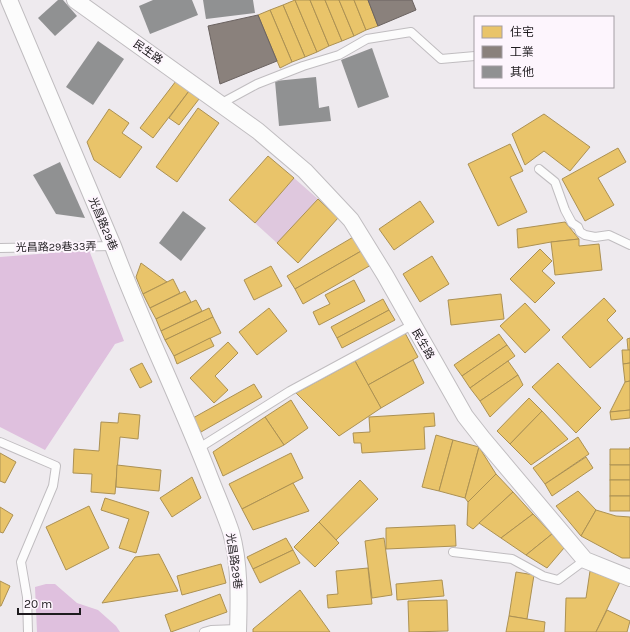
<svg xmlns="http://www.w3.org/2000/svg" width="630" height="632" viewBox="0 0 630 632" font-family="Karla,'Noto Sans TC',sans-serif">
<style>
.green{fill:#dfc8de}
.forest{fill:#dfc0de}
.homes{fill:#e9c46a;stroke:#ac9153}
.industry{fill:#8a817c;stroke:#6a6260}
.building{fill:#909192}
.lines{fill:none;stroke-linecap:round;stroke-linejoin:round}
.lane-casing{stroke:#c0bdc0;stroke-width:10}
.street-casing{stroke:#c0bdc0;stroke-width:18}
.lane{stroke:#fcfcfc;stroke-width:8}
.street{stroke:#fcfcfc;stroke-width:16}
.labels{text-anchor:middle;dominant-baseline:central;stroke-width:4;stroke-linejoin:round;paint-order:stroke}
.street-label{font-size:11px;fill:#1e1b1e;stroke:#fdf5fd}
</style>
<rect width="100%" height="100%" fill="#eeeaee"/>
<path class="green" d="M294 178 318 199 277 243 255 223Z"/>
<g class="forest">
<path d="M89 250 124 341 115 344 45 450 0 427V257Z"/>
<path d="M46 584H55L77 603 98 610 116 626 120 632H37L35 587Z"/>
</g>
<g class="homes">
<path d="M295 0 317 52 305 57 283 5Z"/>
<path d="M295 0H310L329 46 317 52Z"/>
<path d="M310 0H325L342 41 329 46Z"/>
<path d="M325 0H339L354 36 342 41Z"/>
<path d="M339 0H354L366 30 354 36Z"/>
<path d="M354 0H368L378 26 366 30Z"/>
<path d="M283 5 305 57 292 62 270 10Z"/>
<path d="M270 10 292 62 280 68 258 15Z"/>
<path d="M176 81 189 91 153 138 140 128Z"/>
<path d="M189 91 199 99 179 125 169 118Z"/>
<path d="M198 108 219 123 177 182 156 167Z"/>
<path d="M109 109 129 123 122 133 142 147 120 178 94 160 87 142Z"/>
<path d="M544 114 590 147 570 171 544 151 525 165 512 134Z"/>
<path d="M510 144 523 171 510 177 527 212 498 226 468 164Z"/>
<path d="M618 148 626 162 598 178 614 205 585 221 562 179Z"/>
<path d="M268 156 294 178 255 223 229 200Z"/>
<path d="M318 199 338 218 298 263 277 243Z"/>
<path d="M420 201 434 222 394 250 379 229Z"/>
<path d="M565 222 579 239 551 242 518 248 517 229Z"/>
<path d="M355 236 363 250 295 289 287 276Z"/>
<path d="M579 239V246L599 244 602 270 555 275 551 242Z"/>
<path d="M540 249 552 261 542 271 555 283 535 303 510 279Z"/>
<path d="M363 250 371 265 303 304 295 289Z"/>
<path d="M432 256 449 284 420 302 403 274Z"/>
<path d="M141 263 167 282 143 294 136 277Z"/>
<path d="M271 266 282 286 254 300 244 280Z"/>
<path d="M173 279 180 293 150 308 143 294Z"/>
<path d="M354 280 365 301 319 325 313 312 330 304 325 295Z"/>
<path d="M185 291 191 302 156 319 150 308Z"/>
<path d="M501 294 504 319 451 325 448 300Z"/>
<path d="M604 298 616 311 607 320 623 338 590 368 562 337Z"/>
<path d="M383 299 389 310 337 338 331 327Z"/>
<path d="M196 300 202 311 161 331 156 319Z"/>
<path d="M525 303 550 330 525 353 500 326Z"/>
<path d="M209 308 213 317 165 340 161 331Z"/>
<path d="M269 308 287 331 257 355 239 332Z"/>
<path d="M389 310 395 320 342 348 337 338Z"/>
<path d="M213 317 221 333 174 356 165 340Z"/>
<path d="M405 333 418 357 368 385 355 361Z"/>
<path d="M499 334 507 345 462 376 454 365Z"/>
<path d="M210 338 214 346 177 364 174 356Z"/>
<path d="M630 338V350H628L627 339Z"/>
<path d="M228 342 238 353 215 376 228 390 214 403 190 378Z"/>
<path d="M507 345 515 356 470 388 462 376Z"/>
<path d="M622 350H630V363L623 364Z"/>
<path d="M413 360 424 383 381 408 368 385Z"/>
<path d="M355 361 381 408 339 436 296 393Z"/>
<path d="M508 361 518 375 480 401 470 388Z"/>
<path d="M142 363 152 382 140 388 130 369Z"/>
<path d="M558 363 601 408 576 433 532 387Z"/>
<path d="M630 363V381L625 382 623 364Z"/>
<path d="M518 375 523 385 490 417 480 401Z"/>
<path d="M630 381V410L610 412 625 382Z"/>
<path d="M254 384 262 397 201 432 193 418Z"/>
<path d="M529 398 542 411 510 444 497 431Z"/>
<path d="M291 400 308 428 284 445 265 417Z"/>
<path d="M630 410V418L611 420 610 412Z"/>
<path d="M542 411 568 439 531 465 510 444Z"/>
<path d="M119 413 140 415 138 439 120 437 115 494 91 492 92 474 73 473 74 449 99 451 101 422 118 423Z"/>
<path d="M434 413 435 426 424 427 425 449 362 453 361 443H354L353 433 370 432 369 417Z"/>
<path d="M265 417 284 445 223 476 213 452Z"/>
<path d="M436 435 453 440 439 491 422 487Z"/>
<path d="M578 437 589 454 545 484 533 468Z"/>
<path d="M453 440 479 447 465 498 439 491Z"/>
<path d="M479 447 496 474 468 502 465 498Z"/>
<path d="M630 447V465H610V449H630Z"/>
<path d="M0 453 16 462 5 483 0 481Z"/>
<path d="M291 453 303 478 242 509 229 484Z"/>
<path d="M586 457 593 468 552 496 545 484Z"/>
<path d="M117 465 161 470 159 491 116 487Z"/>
<rect x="610" y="465" width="20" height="15"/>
<path d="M496 474 513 492 473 529 467 525 468 502Z"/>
<path d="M192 477 201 498 172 517 160 498Z"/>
<path d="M360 480 378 499 336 540 319 522Z"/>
<rect x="610" y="480" width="20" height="16"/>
<path d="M293 483 309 511 253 530 242 509Z"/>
<path d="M578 491 596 510 581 536 556 506Z"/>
<path d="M513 492 533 514 501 538 479 523Z"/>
<rect x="610" y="496" width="20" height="15"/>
<path d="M105 498 149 512 136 553 119 548 129 519 101 510Z"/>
<path d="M89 506 109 548 66 570 46 527Z"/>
<path d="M0 507 13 515 3 533 0 532Z"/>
<path d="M596 510 616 516 630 517V558H622L581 536Z"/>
<path d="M533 514 552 534 526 555 501 538Z"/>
<path d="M319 522 339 543 315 567 294 547Z"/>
<path d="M455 525 456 546 386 549V528Z"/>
<path d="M552 534 564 548 547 568 526 555Z"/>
<path d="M286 538 293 550 253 569 247 557Z"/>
<path d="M384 538 392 595 372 598 365 541Z"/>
<path d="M293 550 300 563 260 583 253 569Z"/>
<path d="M159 554 178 591 102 603 135 557Z"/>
<path d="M221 564 226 583 182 595 177 576Z"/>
<path d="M368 568 372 604 328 608 327 595 338 594 336 571Z"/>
<path d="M590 571 620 582 596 632H565L566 598H586Z"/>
<path d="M516 572 534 575 527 619 509 616Z"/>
<path d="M442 580 444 596 397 600 396 584Z"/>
<path d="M0 581 10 586 1 606H0Z"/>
<path d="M300 590 330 632H253V629Z"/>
<path d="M220 594 227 612 171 632 165 615Z"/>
<path d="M447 600 448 631 409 632 408 601Z"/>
<path d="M607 610 630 621 627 632H596Z"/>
<path d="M509 616 545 622 544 632H506Z"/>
</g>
<g class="industry">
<path d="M368 0H412L416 10 378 26Z"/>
<path d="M258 15 277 61 220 84 208 26Z"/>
</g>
<g class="building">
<path d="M58 0H63L77 16 55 36 38 18Z"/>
<path d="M153 0H192L198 15 150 34 139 6Z"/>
<path d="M203 0H253L255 13 206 19Z"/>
<path d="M98 41 124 59 93 105 66 87Z"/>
<path d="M372 48 389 97 358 108 341 60Z"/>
<path d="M316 77 319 108 329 106 331 121 279 126 275 81Z"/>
<path d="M60 162 85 218 56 214 33 175Z"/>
<path d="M183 211 206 228 181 261 159 243Z"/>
</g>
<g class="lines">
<defs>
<g id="lane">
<path d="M220 104 257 84 303 66 339 55 367 39 411 32 441 59 475 56"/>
<path d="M539 169 555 182 565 210 572 223 578 227 580 232 585 235 595 237 609 235 630 245"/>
<path d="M0 248 113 246"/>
<path d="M0 442 56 466 53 486 21 562 27 597 28 632"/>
<path d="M199 448 290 391 412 325"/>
<path d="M453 552 512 559 543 576 558 580 585 560"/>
<path d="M204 632 211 630 238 629"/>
</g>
<g id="street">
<path d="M9 0 113 246C142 324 180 400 210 478 217 496 225 514 231 532 240 564 239 599 238 632"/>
<path d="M75 0 258 131 305 171 351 220 385 275 465 416 483 439 585 560 630 578"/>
</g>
</defs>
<use href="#lane" class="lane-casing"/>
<use href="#street" class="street-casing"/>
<use href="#lane" class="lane"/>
<use href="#street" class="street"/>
</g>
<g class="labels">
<g class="street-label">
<text transform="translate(148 52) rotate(35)">民生路</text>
<text transform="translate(103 224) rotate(67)">光昌路29巷</text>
<text transform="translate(56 247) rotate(-1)">光昌路29巷33弄</text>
<text transform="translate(423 344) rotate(60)">民生路</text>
<text transform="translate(234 561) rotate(82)">光昌路29巷</text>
</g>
</g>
<rect x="474" y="16" width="140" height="72" fill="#fdf5fd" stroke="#a49ea4"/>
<rect x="482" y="26" width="20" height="12" fill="#e9c46a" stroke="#a49ea4"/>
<text x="510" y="36" font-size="12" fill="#1e1b1e">住宅</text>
<rect x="482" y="46" width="20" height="12" fill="#8a817c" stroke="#a49ea4"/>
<text x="510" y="56" font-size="12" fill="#1e1b1e">工業</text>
<rect x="482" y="66" width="20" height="12" fill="#909192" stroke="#a49ea4"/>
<text x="510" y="76" font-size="12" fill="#1e1b1e">其他</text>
<path d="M18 608v6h62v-6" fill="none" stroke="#1e1b1e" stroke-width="2"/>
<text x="24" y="608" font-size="12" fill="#1e1b1e" stroke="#fdf5fd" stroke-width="3" paint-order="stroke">20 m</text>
</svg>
